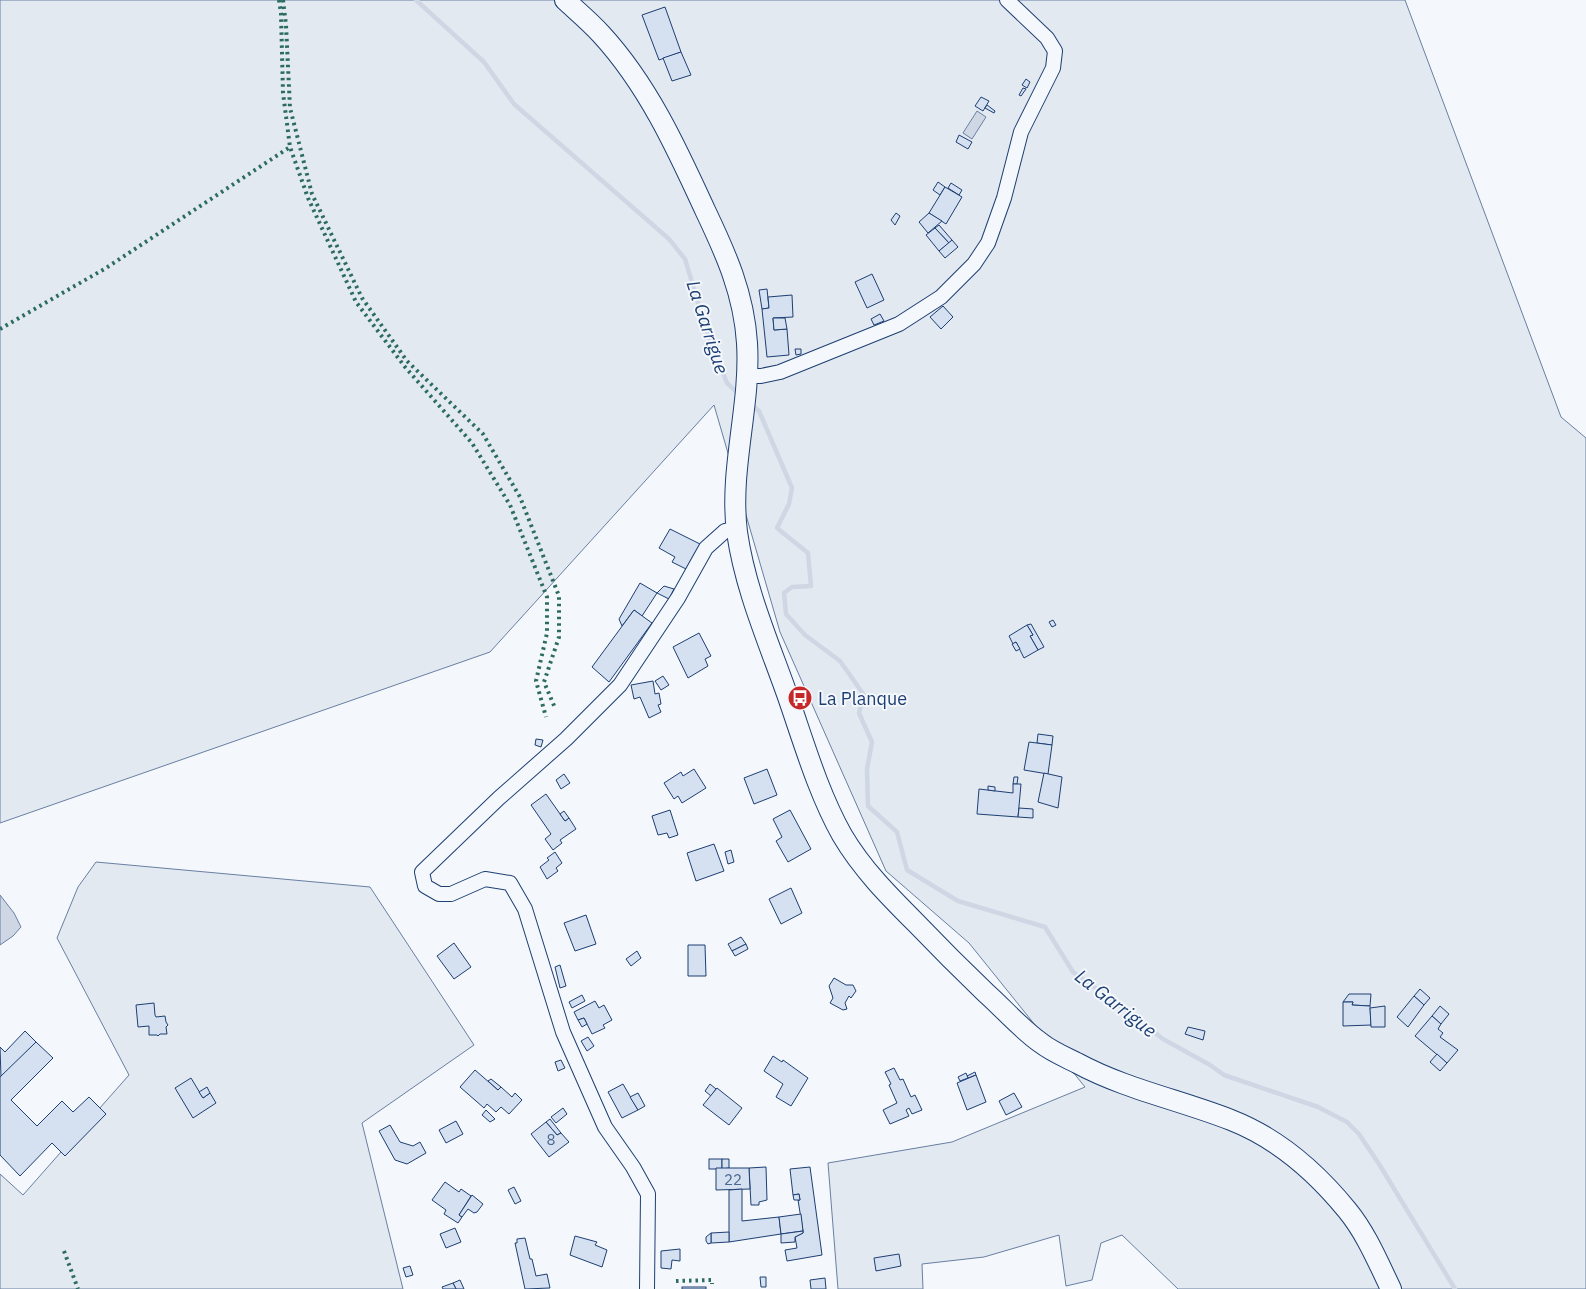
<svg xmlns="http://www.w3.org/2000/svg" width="1586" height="1289" viewBox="0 0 1586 1289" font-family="'IBM Plex Sans',sans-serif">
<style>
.green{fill:#e3e9f0;stroke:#687fa3}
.water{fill:#cfd7e4;stroke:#687fa3}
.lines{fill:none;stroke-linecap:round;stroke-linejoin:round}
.stream{stroke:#cfd7e4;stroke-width:4.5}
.building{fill:#d5e0f0;stroke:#1d3f73}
.street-casing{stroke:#1d3f73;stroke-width:16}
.secondary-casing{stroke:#1d3f73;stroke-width:22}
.street{stroke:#f4f7fb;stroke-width:14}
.secondary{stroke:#f4f7fb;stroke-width:20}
.hedge{stroke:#2c6c60;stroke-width:4;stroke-dasharray:2.5 4;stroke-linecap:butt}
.labels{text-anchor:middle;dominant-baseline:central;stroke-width:4;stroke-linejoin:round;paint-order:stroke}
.number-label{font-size:15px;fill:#4b6792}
.poi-label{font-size:18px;fill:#1d3f73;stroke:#f4f7fb;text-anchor:start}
.water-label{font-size:19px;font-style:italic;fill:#1d3f73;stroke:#f4f7fb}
</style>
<rect width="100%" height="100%" fill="#f4f7fb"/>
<g class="green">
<path d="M0 0H1405L1561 417 1586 438V1289H1178L1122 1235 1101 1243 1092 1280 1066 1286 1059 1235 984 1257 922 1264 923 1289H838L828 1163 952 1142 1085 1087 969 943 886 871 780 632 714 405 490 652 0 823Z"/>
<path d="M96 862 370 887 474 1045 362 1123 403 1289H0V1174L23 1195 129 1075 57 938 78 887Z"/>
</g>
<g class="water">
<path d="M977 111 986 117 972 139 963 133Z"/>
<path d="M0 895 14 913 21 927 13 936 0 945Z"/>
</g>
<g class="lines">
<g class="stream">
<path d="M416 0 484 62 514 104 669 239 685 259 706 329 727 383 740 395"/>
<path d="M750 403 759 411 792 488 789 504 777 528 808 553 811 586 792 587 784 593 786 614 805 635 840 661 864 695 859 713 872 742 867 769 868 806 897 832 907 870 958 901 1045 927 1073 972 1117 1003 1163 1039 1210 1065 1224 1075 1318 1107 1347 1122 1359 1134 1379 1164 1455 1289"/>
</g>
</g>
<g class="building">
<path d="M665 7 681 52 659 60 642 15Z"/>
<path d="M681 52 691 75 672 81 663 58Z"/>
<path d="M1026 79 1030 82 1027 88 1022 85Z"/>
<path d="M1023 88 1026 89 1021 96 1019 95Z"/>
<path d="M981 97 989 101 983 111 975 106Z"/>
<path d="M987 105 995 111 994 113 985 108Z"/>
<path d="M959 135 972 142 968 149 956 142Z"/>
<path d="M938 182 945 187 940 195 933 190Z"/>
<path d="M951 183 962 190 959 195 948 188Z"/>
<path d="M945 187 962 197 946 224 929 213Z"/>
<path d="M896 213 900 216 895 225 891 220Z"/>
<path d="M929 213 942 221 928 233 919 222Z"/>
<path d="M939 225 952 240 949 243 935 228Z"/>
<path d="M935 228 949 243 939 251 926 235Z"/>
<path d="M952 240 958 247 945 258 939 251Z"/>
<path d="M872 274 884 300 867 308 855 282Z"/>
<path d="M767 289 769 308 762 309 759 290Z"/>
<path d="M792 295 793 317 773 318 774 330 787 329 789 355 767 357 762 309 769 308 768 297Z"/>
<path d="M943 306 953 317 941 329 930 317Z"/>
<path d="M880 314 884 321 874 325 871 319Z"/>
<path d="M773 318H785L787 329 774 330Z"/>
<path d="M795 349H801V354L796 355Z"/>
<path d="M670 529 700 544 686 569 672 562 675 557 659 548Z"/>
<path d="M640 583 657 593 642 616 634 610 622 626 619 619Z"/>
<path d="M664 586 674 589 669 599 657 593Z"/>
<path d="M634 610 652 623 609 682 592 667Z"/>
<path d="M1053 620 1056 625 1052 627 1049 622Z"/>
<path d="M1031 624 1044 647 1038 650 1030 636 1033 635 1027 625Z"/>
<path d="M1027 625 1033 635 1030 636 1038 650 1024 658 1016 642 1013 644 1009 636Z"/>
<path d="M699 633 711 656 705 659 708 666 688 678 673 647Z"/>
<path d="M1016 642 1020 649 1016 651 1012 644Z"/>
<path d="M663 676 669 685 661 690 655 681Z"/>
<path d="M653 681 655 694 659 693 661 704 658 705 661 712 649 718 640 697 634 699 631 685Z"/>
<path d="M1038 734 1053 736 1052 745 1037 743Z"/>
<path d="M536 739 543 740 541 747 535 745Z"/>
<path d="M1029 742 1052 745 1048 774 1024 770Z"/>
<path d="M694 769 706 788 682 803 678 796 674 799 664 783 681 772 683 776Z"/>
<path d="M767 769 777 795 754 804 744 778Z"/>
<path d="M1044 773 1062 777 1058 808 1038 802Z"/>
<path d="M564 774 570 783 561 789 556 780Z"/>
<path d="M1014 777H1018L1017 784H1013Z"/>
<path d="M1013 784H1021L1018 817 977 814 979 789 1013 793Z"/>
<path d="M988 786 995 787V791L988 790Z"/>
<path d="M546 794 565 821 569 818 576 829 560 840 562 843 553 850 545 839 551 834 531 805Z"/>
<path d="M1019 808 1033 809V818L1018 817Z"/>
<path d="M670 810 678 835 669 838 667 833 658 835 652 816Z"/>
<path d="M790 810 811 849 788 862 776 841 782 837 773 819Z"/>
<path d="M564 811 569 818 565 821 560 814Z"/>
<path d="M714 844 724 871 696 881 687 853Z"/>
<path d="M731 850 734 862 728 864 725 852Z"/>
<path d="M555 852 562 863 556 868 558 871 547 879 540 867 549 860 547 858Z"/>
<path d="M791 888 802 913 781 924 769 899Z"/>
<path d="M586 915 596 944 575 951 564 923Z"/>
<path d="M741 937 746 944 732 951 728 944Z"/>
<path d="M454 943 471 967 454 979 437 956Z"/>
<path d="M746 944 748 949 735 956 732 951Z"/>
<path d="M688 945H705L706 976H688Z"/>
<path d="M637 951 641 958 631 966 626 959Z"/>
<path d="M560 965 566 986 560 988 555 967Z"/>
<path d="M834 978 846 985H853L856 991 851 998 849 996 845 1003 847 1009 843 1010 830 1003 833 998 829 986Z"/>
<path d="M1420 989 1430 998 1424 1005 1414 996Z"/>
<path d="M1349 994H1371L1370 1006 1352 1005 1353 1002H1343Z"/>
<path d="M582 995 585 1001 572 1008 569 1002Z"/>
<path d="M1414 996 1424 1005 1408 1027 1397 1017Z"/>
<path d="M595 1001 599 1008 604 1005 612 1020 603 1025 605 1028 592 1034 584 1018 578 1020 574 1012Z"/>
<path d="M1343 1002H1353L1352 1005 1370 1006 1371 1025 1343 1026Z"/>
<path d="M154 1003 155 1015 156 1017 165 1016 166 1022 168 1025 166 1027 167 1034H160L158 1036 157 1035H149V1026L138 1027 136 1005Z"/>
<path d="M1385 1006V1027H1371L1370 1008Z"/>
<path d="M1440 1006 1449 1014 1441 1024 1432 1016Z"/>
<path d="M1432 1016 1441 1024 1438 1029 1443 1033 1440 1037 1458 1050 1447 1063 1415 1036Z"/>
<path d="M584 1018 587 1024 582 1027 578 1020Z"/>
<path d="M1188 1027 1205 1031 1203 1040 1185 1034Z"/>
<path d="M25 1031 36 1042 1 1078 0 1047 5 1052Z"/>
<path d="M588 1037 594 1046 587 1051 581 1041Z"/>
<path d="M36 1042 53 1058 11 1100 37 1126 62 1101 73 1112 89 1097 106 1114 65 1156 52 1143 20 1176 0 1155V1077Z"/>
<path d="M1437 1054 1447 1063 1440 1071 1430 1062Z"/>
<path d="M773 1056 782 1062 783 1060 808 1078 791 1106 776 1097 783 1084 764 1071Z"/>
<path d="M561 1060 565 1068 558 1071 555 1062Z"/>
<path d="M894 1068 900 1080 903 1079 911 1097 915 1095 922 1110 912 1114 909 1108 906 1110 909 1116 890 1124 883 1110 897 1103 889 1085 891 1084 885 1072Z"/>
<path d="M475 1070 498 1090 501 1087 512 1097 515 1093 522 1100 509 1114 501 1107 496 1112 487 1104 484 1108 460 1087Z"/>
<path d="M975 1072 976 1075 968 1078 967 1076Z"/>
<path d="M966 1073 968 1078 960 1081 958 1077Z"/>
<path d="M976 1075 986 1102 967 1110 957 1083Z"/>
<path d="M191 1078 203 1098 210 1093 216 1103 193 1118 175 1088Z"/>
<path d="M491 1079 501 1087 498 1090 488 1081Z"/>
<path d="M623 1084 638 1110 622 1118 608 1092Z"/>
<path d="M710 1084 716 1089 711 1096 705 1091Z"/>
<path d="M207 1087 210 1093 203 1098 199 1092Z"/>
<path d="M717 1088 742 1108 729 1125 703 1105Z"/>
<path d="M638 1093 645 1106 638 1110 630 1097Z"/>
<path d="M1014 1093 1022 1107 1006 1115 999 1101Z"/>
<path d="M563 1108 567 1114 556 1123 551 1117Z"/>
<path d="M486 1110 495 1119 490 1122 482 1115Z"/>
<path d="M550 1119 561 1133 557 1135 546 1122Z"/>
<path d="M456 1121 463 1134 446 1143 439 1130Z"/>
<path d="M546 1122 557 1135 561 1133 569 1142 549 1157 531 1134Z"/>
<path d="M390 1125 400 1142 413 1146 420 1142 426 1153 407 1164 395 1160 379 1131Z"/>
<rect x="709" y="1159" width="13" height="10"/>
<path d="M722 1159H729V1168L722 1169Z"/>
<path d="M766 1167 767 1200 759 1202V1205H751L749 1168Z"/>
<path d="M810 1167 822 1255 787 1261 785 1250 797 1248 795 1237 803 1233V1231L798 1200H800L799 1194 793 1195 790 1169Z"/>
<path d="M716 1168H749L750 1189 716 1190Z"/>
<path d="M445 1182 459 1192 461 1189 471 1196 459 1215 462 1217 458 1223 444 1214 446 1210 432 1200Z"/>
<path d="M514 1187 521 1201 515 1204 508 1190Z"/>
<path d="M742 1189V1221L779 1217 781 1234 729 1242V1190Z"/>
<path d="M799 1194 800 1200H794L793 1195Z"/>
<path d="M472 1195 483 1204 477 1212 474 1213 468 1209 462 1217 459 1215Z"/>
<path d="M801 1214 803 1231 781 1234 779 1217Z"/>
<path d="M455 1228 461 1242 446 1248 440 1234Z"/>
<path d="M803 1231V1233L795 1237V1242L781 1243V1234Z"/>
<path d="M729 1232V1242L711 1243V1233Z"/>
<path d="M711 1233V1243L708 1244 706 1241V1237Z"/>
<path d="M575 1236 597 1242 595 1245 607 1250 602 1267 570 1255Z"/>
<path d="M525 1238 530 1259H532L536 1276 547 1274 550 1288 525 1289 515 1243H517V1239Z"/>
<path d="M680 1249V1261L672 1260 671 1269 661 1268V1251Z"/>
<path d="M899 1254 901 1266 876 1271 874 1258Z"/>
<path d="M410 1266 413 1275 406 1277 403 1268Z"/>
<path d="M760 1277H766V1287H761Z"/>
<path d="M825 1278 826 1289H811L810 1280Z"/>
<path d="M460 1280 464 1289H456L453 1283Z"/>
<path d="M453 1283 456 1289H443L442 1287Z"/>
<rect x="682" y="1287" width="24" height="2"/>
</g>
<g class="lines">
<defs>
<g id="street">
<path d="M747 376H761L780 372 899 324 941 297 974 264 988 243 1004 198 1021 132 1053 68 1055 51 1047 38 1007 0"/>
<path d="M647 1289 648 1194 633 1167 605 1127 563 1032 525 909 510 883 485 879 451 894H439L425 886 422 872 499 798 566 739 620 685 678 598 706 548 725 531 737 528"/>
</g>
<path id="secondary" d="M565 0C577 11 590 22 601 34 648 85 677 149 705 210 726 254 744 294 747 343 751 406 729 469 737 532 745 589 769 643 788 697 804 743 818 792 842 835 862 869 889 896 916 923 939 947 962 970 986 993 1004 1009 1021 1029 1041 1043 1051 1051 1065 1057 1077 1063 1125 1089 1180 1100 1231 1120 1277 1138 1316 1172 1347 1210 1366 1233 1378 1262 1391 1289"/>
</defs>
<use href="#street" class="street-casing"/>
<use href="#secondary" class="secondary-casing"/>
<use href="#street" class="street"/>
<use href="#secondary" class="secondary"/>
<g class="hedge">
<path d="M279 0 281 13 283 93 290 147 308 198 356 302 405 367 472 443 510 505 547 597V633L536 681 546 717"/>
<path d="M283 0 286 25 290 108 312 194 362 298 407 361 483 434 520 497 559 596V637L544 682 555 708"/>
<path d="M0 329 106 268 290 147"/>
<path d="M64 1251 78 1289"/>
<path d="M676 1281 712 1280V1284"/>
</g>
</g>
<defs>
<symbol id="bus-disc" viewBox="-11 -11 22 22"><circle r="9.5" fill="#c62828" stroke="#f4f7fb"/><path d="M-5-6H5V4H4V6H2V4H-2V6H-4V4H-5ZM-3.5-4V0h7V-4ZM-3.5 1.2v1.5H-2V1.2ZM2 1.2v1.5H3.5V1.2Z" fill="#fff"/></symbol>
</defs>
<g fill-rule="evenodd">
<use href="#bus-disc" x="786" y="684" width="28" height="28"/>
</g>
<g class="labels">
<g class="number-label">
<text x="551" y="1139">8</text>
<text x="733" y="1179">22</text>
</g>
<g class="poi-label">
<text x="818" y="698">La Planque</text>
</g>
<g class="water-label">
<text transform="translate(708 327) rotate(72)">La Garrigue</text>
<text transform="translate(1116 1003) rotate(38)">La Garrigue</text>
</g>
</g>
</svg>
